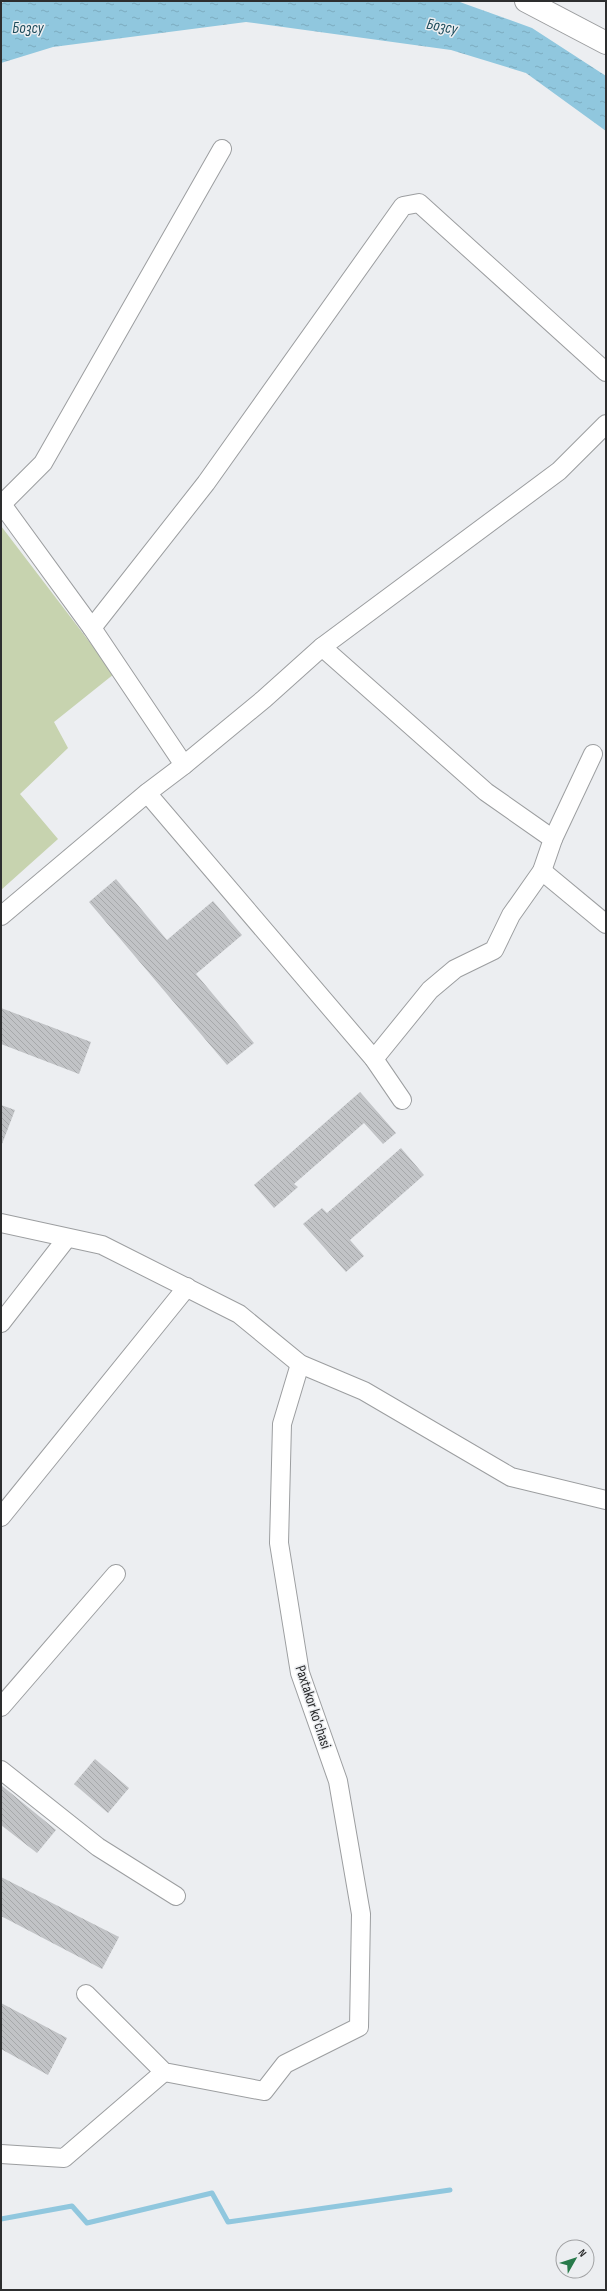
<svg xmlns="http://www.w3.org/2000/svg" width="607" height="2291" viewBox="0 0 607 2291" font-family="'Sofia Sans Condensed',sans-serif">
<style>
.green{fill:#c7d3af}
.water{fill:url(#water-ripples)}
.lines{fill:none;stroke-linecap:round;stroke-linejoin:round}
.stream{stroke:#90c7de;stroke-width:5}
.building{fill:url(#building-back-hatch)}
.street-casing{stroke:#9c9ea0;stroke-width:20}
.secondary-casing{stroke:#9c9ea0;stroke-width:24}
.street{stroke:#fff;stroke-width:18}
.secondary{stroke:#fff;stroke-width:22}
.labels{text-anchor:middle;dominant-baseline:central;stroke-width:3;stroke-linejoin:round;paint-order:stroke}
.street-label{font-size:15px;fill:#2d2e2f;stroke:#eceef1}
.water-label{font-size:16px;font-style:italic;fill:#1c4b5b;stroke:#eceef1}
</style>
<defs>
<pattern id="water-ripples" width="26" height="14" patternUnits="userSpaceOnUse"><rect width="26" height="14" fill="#90c7de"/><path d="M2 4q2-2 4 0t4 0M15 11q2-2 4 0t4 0" fill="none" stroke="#7cabbf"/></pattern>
<pattern id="building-back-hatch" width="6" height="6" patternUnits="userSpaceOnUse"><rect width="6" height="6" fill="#c1c3c6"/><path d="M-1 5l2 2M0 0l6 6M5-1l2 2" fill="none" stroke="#a6a8aa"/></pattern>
</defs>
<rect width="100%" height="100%" fill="#eceef1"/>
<path class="green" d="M1 526 114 674 54 722 68 748 20 794 58 839 1 890Z"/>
<path class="water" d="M7 1H457L532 28 606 76V131L526 73 451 50 246 22 53 47 1 63V3Z"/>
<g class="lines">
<path class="stream" d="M1 2219 72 2206 87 2223 212 2193 228 2222 450 2190"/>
</g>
<g class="building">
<path d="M116 879 167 940 213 901 242 935 196 974 254 1043 227 1065 89 902Z"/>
<path d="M1 1008 91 1042 79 1074 1 1044Z"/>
<path d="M360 1092 396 1133 383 1144 364 1123 294 1184 298 1187 274 1208 254 1185Z"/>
<path d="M1 1105 15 1110 2 1144H1Z"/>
<path d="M401 1148 424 1175 350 1240 364 1256 346 1272 303 1224 322 1208 327 1213Z"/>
<path d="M95 1759 129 1788 108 1813 74 1784Z"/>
<path d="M1 1785 56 1830 37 1853 1 1825Z"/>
<path d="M1 1877 119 1937 102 1969 1 1916Z"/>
<path d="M1 2003 67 2038 48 2075 1 2049Z"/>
</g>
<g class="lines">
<defs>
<g id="street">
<path d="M1 503 92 628 184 765"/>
<path d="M2 504 43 463 222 149"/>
<path d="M92 628 206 483 403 206 419 203 606 372"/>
<path d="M322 647 486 792 553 839 542 871 511 915 494 950 455 969 430 990 374 1059"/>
<path d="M147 793 374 1059 402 1100"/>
<path d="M553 839 593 754"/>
<path d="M542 871 606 924"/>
<path d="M1 916 147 793 184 765 264 699 322 647 559 471 606 424"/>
<path d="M1 1223 102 1245 239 1314 300 1364 364 1391 511 1477 606 1500"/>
<path d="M1 1323 67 1238"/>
<path d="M1 1517 187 1287"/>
<path d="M1 1707 116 1574"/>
<path d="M1 1770 98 1847 176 1896"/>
<path d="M86 1994 164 2072 264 2091 285 2064 359 2027 361 1914 338 1781 300 1673 279 1543 282 1424 300 1364"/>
<path d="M1 2154 64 2158 164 2072"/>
</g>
<path id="secondary" d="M526 1 606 43"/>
</defs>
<use href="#street" class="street-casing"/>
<use href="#secondary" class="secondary-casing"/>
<use href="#street" class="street"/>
<use href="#secondary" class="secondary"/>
</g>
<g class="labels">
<g class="street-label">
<text transform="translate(313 1707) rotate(72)">Paxtakor ko'chasi</text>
</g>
<g class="water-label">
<text transform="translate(442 27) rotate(11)">Бозсу</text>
<text x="28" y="28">Бозсу</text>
</g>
</g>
<rect width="607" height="2291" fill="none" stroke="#2d2e2f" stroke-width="4"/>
<g transform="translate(575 2259) rotate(51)"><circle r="19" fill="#eceef1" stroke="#a0a1a3"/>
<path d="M0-3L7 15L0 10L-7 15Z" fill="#287a4b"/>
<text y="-6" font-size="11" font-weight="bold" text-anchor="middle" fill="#2d2e2f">N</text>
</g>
</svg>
